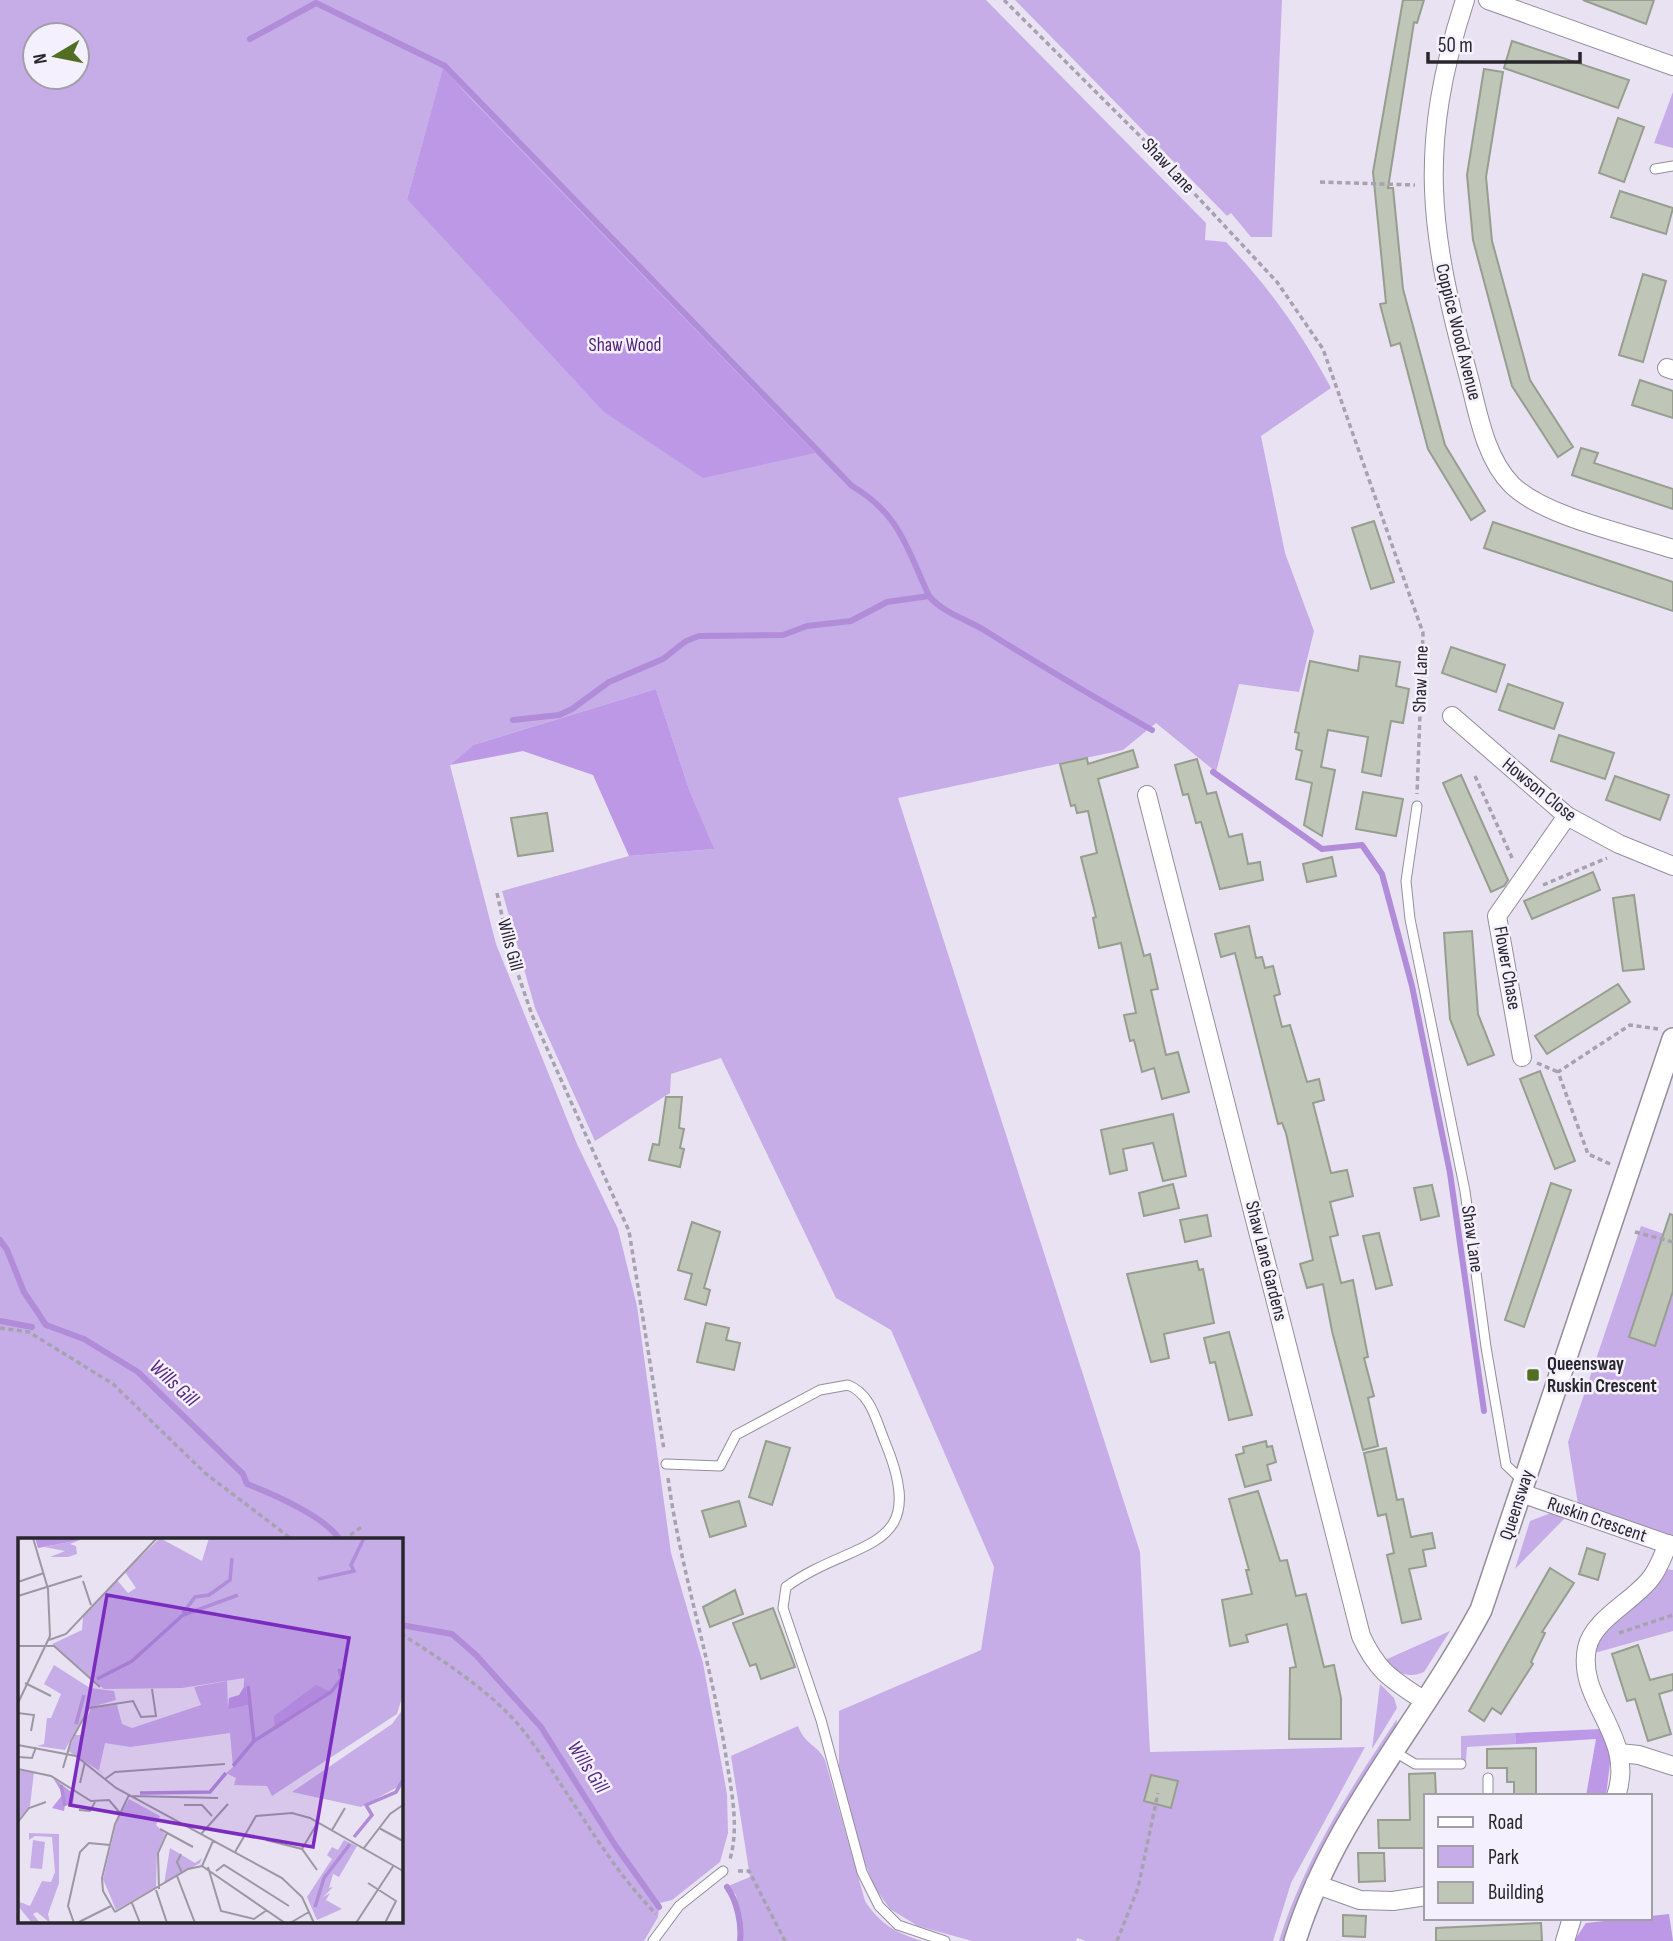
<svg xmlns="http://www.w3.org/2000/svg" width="1673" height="1941" viewBox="0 0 1673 1941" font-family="'Sofia Sans Condensed',sans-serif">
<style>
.green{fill:#c7ade8;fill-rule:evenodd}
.forest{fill:#bc98e6}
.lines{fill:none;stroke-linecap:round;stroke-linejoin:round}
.stream{stroke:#b08cd9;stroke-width:6}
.building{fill:#bfc6b7;stroke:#979e8f;stroke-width:2}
.service-casing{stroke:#948d9c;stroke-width:11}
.minor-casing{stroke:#948d9c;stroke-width:20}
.tertiary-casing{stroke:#948d9c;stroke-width:24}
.path{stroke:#a7a2af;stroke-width:3.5;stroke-dasharray:5 3.5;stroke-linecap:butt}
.service{stroke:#fff;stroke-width:9}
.minor{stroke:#fff;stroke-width:18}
.tertiary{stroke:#fff;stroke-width:21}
.poi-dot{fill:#516e23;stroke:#f5f0fd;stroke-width:2.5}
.labels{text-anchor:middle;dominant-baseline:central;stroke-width:5;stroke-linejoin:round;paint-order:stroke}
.street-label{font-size:19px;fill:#28262c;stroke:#f5f0fd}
.park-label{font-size:19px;fill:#4e1e78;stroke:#f5f0fd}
.poi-label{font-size:19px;font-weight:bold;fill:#28262c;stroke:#f5f0fd;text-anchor:start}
.water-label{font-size:21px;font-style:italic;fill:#562680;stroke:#f5f0fd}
.inset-river{fill:none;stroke:#b08cd9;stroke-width:3.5}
.inset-road{fill:none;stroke:#9c97a3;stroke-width:2}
.view{fill:#7b2cbf;fill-opacity:0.15;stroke:#7b2cbf;stroke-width:3.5}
.inset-edge{fill:none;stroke:#28262c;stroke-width:3.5}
</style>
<rect width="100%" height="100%" fill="#e9e2f2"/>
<g class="green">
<path d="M0 0H986L1206 223 1205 240 1226 242C1269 287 1302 334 1331 388L1261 436 1285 553 1314 631 1299 692 1239 684 1216 772 1156 723 1123 750 898 798 1140 1552 1150 1752 1365 1747 1291 1883 1273 1941H1086L1077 1938 1076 1941H972L918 1926 890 1909 875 1888 863 1858 839 1767V1711L981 1650 994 1567 891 1330 836 1298 721 1058 671 1074 670 1093 595 1141 535 1008 502 891 629 856 713 849 690 792 656 689 473 745 450 765 496 944 577 1144 618 1229 637 1306 671 1553 703 1663 727 1794 728 1833 720 1862 672 1900 660 1903 658 1917 644 1941H0ZM35 35H77V77H35ZM443 69 472 100 814 453 407 199ZM19 1540H401V1922H19Z"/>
<path d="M1015 0H1282L1272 237H1251L1231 213 1227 216Z"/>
<path d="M1673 92V148L1654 143Z"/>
<path d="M1641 1226 1673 1237V1537L1578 1504 1568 1442Z"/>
<path d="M1551 1513 1564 1519 1515 1569 1530 1521Z"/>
<path d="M1666 1569 1673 1570V1631L1591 1654 1608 1627 1652 1591Z"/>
<path d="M1450 1631 1424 1672C1409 1679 1394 1673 1385 1660Z"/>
<path d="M1380 1684 1394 1698 1397 1708 1372 1749Z"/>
<path d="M1397 1719 1396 1727C1350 1796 1307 1861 1283 1941H1279C1305 1859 1349 1790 1397 1719Z"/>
<path d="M798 1726C805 1745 818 1745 825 1760L865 1901C880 1924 896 1933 922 1941H743L736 1895 728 1886 750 1877 731 1756Z"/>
<path d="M1515 1733 1516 1744 1467 1747 1466 1761 1461 1760V1736Z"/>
</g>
<g class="forest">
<path d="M443 68 472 100 815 453 703 478 604 412 407 199Z"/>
<path d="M656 689 690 792 714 849 629 856 593 775 523 751 450 765 473 745Z"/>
<path d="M1601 1729 1611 1755 1606 1796H1586L1596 1739 1516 1744 1515 1733Z"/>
<path d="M1669 1914 1673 1941H1574L1586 1923Z"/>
</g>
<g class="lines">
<g class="stream">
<path d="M250 39 316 3 445 66 852 486C900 514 907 549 929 596"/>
<path d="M513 720 559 715 572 709 609 682 663 659 686 641 699 636 783 635 807 626 851 621 887 602 929 596C943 613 966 619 984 630 1040 665 1095 698 1152 730"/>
<path d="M1213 772 1322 849 1362 845 1382 874 1412 986 1450 1173 1484 1411"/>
<path d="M0 1240 7 1250 24 1292 46 1325 84 1339 138 1372 243 1474 247 1484C273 1494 326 1517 340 1540"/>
<path d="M0 1321 32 1327"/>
<path d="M401 1625 452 1634 476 1655 541 1727 615 1845 659 1907"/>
<path d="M727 1887C737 1901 742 1924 740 1941"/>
</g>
</g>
<g class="building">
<path d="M1403 0H1424L1417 23 1414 22 1388 188H1393L1403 289 1445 445 1485 511 1471 520 1428 449 1400 343 1391 346 1380 304 1386 303 1373 172Z"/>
<path d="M1583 0H1654L1646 24Z"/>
<path d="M1512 41 1629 80 1618 108 1504 68Z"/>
<path d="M1484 69 1503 72 1486 177 1492 241 1530 380 1573 447 1558 457 1512 386 1473 240 1467 175Z"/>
<path d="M1618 118 1644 127 1624 182 1599 173Z"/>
<path d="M1620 191 1673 208 1666 234 1611 217Z"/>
<path d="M1643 274 1666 281 1643 362 1619 355Z"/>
<path d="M1640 380 1673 391V418L1632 405Z"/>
<path d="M1581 448 1598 453 1594 463 1673 489V509L1572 475Z"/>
<path d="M1374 521 1394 582 1371 589 1352 528Z"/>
<path d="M1493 522 1673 582V611L1484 548Z"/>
<path d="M1451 647 1505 665 1496 692 1442 673Z"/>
<path d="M1360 656 1400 662 1396 686 1409 689 1403 723 1391 721 1381 776 1362 772 1368 737 1328 730 1321 767 1335 770 1322 836 1304 825 1312 783 1296 779 1302 751 1296 749 1299 733 1295 732 1310 661 1358 671Z"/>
<path d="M1508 684 1563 703 1554 729 1499 710Z"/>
<path d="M1559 735 1614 753 1605 779 1551 761Z"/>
<path d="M1133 750 1138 767 1098 779 1144 956 1150 954 1158 989 1151 990 1166 1055 1178 1052 1189 1092 1162 1099 1154 1068 1142 1072 1134 1040 1130 1041 1124 1015 1136 1013 1121 943 1099 948 1093 918 1096 917 1081 857 1097 853 1088 811 1077 813 1075 805 1071 806 1060 764 1087 758 1088 764Z"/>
<path d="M1197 759 1207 794 1216 792 1229 837 1242 834 1248 864 1260 862 1263 880 1220 889 1201 822 1196 823 1188 794 1183 795 1175 765Z"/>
<path d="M1461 775 1508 880 1504 886 1491 892 1443 783Z"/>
<path d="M1615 776 1669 795 1660 820 1606 800Z"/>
<path d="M1363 792 1403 799 1396 836 1356 829Z"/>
<path d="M547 813 553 851 518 856 511 818Z"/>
<path d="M1332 857 1336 876 1307 882 1303 864Z"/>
<path d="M1593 872 1600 890 1532 919 1524 901Z"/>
<path d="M1634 895 1644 969 1623 971 1613 898Z"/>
<path d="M1249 926 1256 958 1262 957 1265 968 1273 966 1280 994 1274 996 1282 1027 1290 1025 1307 1082 1319 1079 1324 1100 1313 1103 1331 1173 1347 1170 1353 1196 1330 1202 1338 1235 1330 1237 1341 1283 1353 1280 1368 1357 1364 1358 1374 1396 1368 1398 1378 1446 1363 1450 1332 1331 1323 1284 1307 1288 1300 1264 1313 1260 1286 1133 1282 1123 1278 1124 1235 953 1221 957 1215 934Z"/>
<path d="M1472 931 1478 1014 1494 1055 1468 1065 1450 1019 1444 933Z"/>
<path d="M1618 984 1630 1002 1547 1054 1535 1036Z"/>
<path d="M1540 1071 1575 1161 1555 1169 1520 1079Z"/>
<path d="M666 1097H682L679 1128 684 1129 680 1148 684 1149 680 1167 649 1160 653 1144 659 1145Z"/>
<path d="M1173 1114 1186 1176 1163 1181 1153 1143 1123 1149 1127 1170 1110 1174 1101 1130Z"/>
<path d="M1551 1183 1571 1190 1524 1327 1505 1320Z"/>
<path d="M1173 1184 1179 1208 1144 1216 1139 1193Z"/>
<path d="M1432 1185 1439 1216 1421 1220 1414 1188Z"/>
<path d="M1670 1214 1673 1215V1291L1655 1346 1629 1337Z"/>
<path d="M1207 1215 1211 1236 1185 1242 1180 1220Z"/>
<path d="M692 1222 720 1232 704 1288 710 1290 706 1305 685 1299 692 1274 678 1270Z"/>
<path d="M1379 1233 1392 1285 1376 1289 1363 1236Z"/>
<path d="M1197 1261 1199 1270 1203 1269 1214 1323 1164 1334 1169 1358 1151 1362 1127 1274Z"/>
<path d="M706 1323 729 1328 726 1340 740 1343 734 1370 697 1362Z"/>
<path d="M1229 1332 1252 1415 1229 1420 1215 1362 1210 1363 1204 1338Z"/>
<path d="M766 1441 790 1448 772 1505 749 1497Z"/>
<path d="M1266 1441 1267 1447 1272 1446 1276 1462 1267 1465 1271 1480 1245 1487 1236 1455 1244 1453 1243 1447Z"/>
<path d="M1386 1448 1397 1500 1403 1499 1411 1537 1432 1533 1435 1548 1423 1550 1426 1566 1409 1569 1421 1619 1402 1623 1387 1555 1394 1553 1386 1514 1378 1516 1364 1453Z"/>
<path d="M1258 1491 1280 1561 1287 1560 1296 1596 1306 1594 1324 1667 1334 1665 1341 1698V1739H1289L1290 1668 1296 1667 1287 1624 1246 1635 1248 1642 1230 1646 1222 1600 1252 1594 1246 1570H1249L1229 1499Z"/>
<path d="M739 1501 746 1526 710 1537 702 1511Z"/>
<path d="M1587 1548 1605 1554 1598 1580 1579 1574Z"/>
<path d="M1550 1568 1574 1583 1542 1632 1545 1633 1531 1662 1533 1664 1501 1714 1492 1708 1484 1721 1469 1711Z"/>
<path d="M735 1590 743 1614 710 1627 703 1607Z"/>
<path d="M773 1608 795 1667 761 1679 756 1664 750 1666 733 1623Z"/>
<path d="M1638 1645 1650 1680 1673 1674V1690L1659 1694 1671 1734 1648 1741 1635 1699 1627 1701 1612 1654Z"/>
<path d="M1536 1748V1796H1514V1782H1507V1768H1487V1749Z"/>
<path d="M1435 1773 1436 1796H1426V1848H1379L1378 1820H1410L1409 1774Z"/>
<path d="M1151 1775 1178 1781 1171 1808 1144 1801Z"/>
<path d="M1358 1853H1384L1385 1881 1359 1882Z"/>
<path d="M1343 1915 1366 1916 1365 1937 1343 1936Z"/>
<path d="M1541 1923 1542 1941H1436V1928Z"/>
</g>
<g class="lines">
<defs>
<g id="service">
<path d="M1655 169 1673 166"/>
<path d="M1417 806 1406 881 1410 919 1465 1191 1486 1347 1506 1465 1523 1481"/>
<path d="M666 1464 720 1466 736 1435 820 1390 848 1385C871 1394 876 1420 885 1442 932 1555 855 1537 786 1587L783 1608 821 1720 862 1872 879 1906 898 1925 945 1941"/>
<path d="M1395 1752 1415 1764H1461"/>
<path d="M1488 1796V1778"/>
<path d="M653 1941 679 1906 723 1871"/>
</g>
<g id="minor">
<path d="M1465 0C1417 147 1429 232 1469 378 1478 413 1485 458 1512 485 1545 517 1628 534 1673 549"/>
<path d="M1488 0 1673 66"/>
<path d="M1667 368 1673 370"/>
<path d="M1452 716 1567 816 1619 844 1673 866"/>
<path d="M1147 795 1361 1636C1378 1673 1393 1680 1426 1702"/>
<path d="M1522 1057 1497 916 1567 816"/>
<path d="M1521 1493 1673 1546"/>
<path d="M1619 1753 1639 1755 1673 1766"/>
<path d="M1616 1796C1637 1736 1576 1701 1587 1648 1593 1619 1634 1601 1651 1578 1659 1568 1663 1555 1668 1544"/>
<path d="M1315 1884 1360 1900 1393 1901 1426 1896"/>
<path d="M1565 1941 1572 1918"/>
</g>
<path id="tertiary" d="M1295 1941C1333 1818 1421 1722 1481 1610L1673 1039"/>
</defs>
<use href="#service" class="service-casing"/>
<use href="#minor" class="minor-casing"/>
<use href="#tertiary" class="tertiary-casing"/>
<g class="path">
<path d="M1004 0 1148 144 1277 282 1323 349 1423 633 1417 794"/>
<path d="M1320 182 1415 185"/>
<path d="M1475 776 1513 860"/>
<path d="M1543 885 1607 858"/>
<path d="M497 893 509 948 532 1015 629 1231 664 1450"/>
<path d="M1537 1063 1558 1072"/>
<path d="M1610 1164 1588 1154 1558 1072 1630 1025 1658 1029"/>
<path d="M1635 1232 1673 1242"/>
<path d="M0 1328 29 1332 113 1384 205 1473 293 1540"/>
<path d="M668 1478C681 1574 713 1667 727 1763 732 1794 739 1828 730 1859"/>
<path d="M343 1540 363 1526"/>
<path d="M1619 1633 1673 1615"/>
<path d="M401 1634C440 1658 493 1693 522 1729 569 1789 602 1859 656 1914"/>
<path d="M738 1871H749L785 1941"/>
<path d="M1117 1941 1138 1888 1158 1793"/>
</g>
<use href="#service" class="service"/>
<use href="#minor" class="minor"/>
<use href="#tertiary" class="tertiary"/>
</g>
<rect class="poi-dot" x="1526" y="1368" width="14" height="14" rx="3.5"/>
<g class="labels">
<g class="street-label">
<text transform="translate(1168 166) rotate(47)">Shaw Lane</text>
<text transform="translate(1458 332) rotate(76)">Coppice Wood Avenue</text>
<text transform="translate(1421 679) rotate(-88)">Shaw Lane</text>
<text transform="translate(1539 790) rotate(39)">Howson Close</text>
<text transform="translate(510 945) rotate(75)">Wills Gill</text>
<text transform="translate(1507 968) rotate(80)">Flower Chase</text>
<text transform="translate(1472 1239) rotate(82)">Shaw Lane</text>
<text transform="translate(1266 1261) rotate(76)">Shaw Lane Gardens</text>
<text transform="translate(1517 1505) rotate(-72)">Queensway</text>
<text transform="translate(1597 1520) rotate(19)">Ruskin Crescent</text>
</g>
<g class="park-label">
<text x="625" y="345">Shaw Wood</text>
</g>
<g class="poi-label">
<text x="1547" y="1364">Queensway<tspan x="1547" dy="22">Ruskin Crescent</tspan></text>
</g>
<g class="water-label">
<text transform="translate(174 1383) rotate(43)">Wills Gill</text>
<text transform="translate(588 1767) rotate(57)">Wills Gill</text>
</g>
</g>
<g transform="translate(18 1538)">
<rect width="385" height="385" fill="#e9e2f2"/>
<path d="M142 0 184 23 191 0H385V156L379 176 254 258 249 248 216 247 218 240 208 235 215 229 212 195 112 209 87 205 81 232 88 237 50 213 57 197H63L73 169 99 167 104 186 114 190 183 167 176 149 209 143 210 170 231 167 226 140 164 150 86 151 34 106 64 92 65 79 99 42 110 55 118 50 107 34ZM62 2 52 6 58 8 59 16 50 19H32L47 13 26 9ZM36 127 72 150 96 153 98 162 70 170 47 212 19 208 26 206 29 180H33L43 156 26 146ZM385 171V246L343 269 274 254 374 186ZM0 232 16 234 12 268 0 282ZM111 261 142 278 138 287 147 296 139 315 138 349 98 372 85 341 99 282ZM11 295 41 296V345L30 376 32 385 19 374 15 376 22 385H14L0 368 2 364 12 368 24 343 33 344 37 334 34 299 17 298 11 302ZM15 302 27 304 24 331 12 330ZM326 302 339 308 321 339 315 336 311 350 315 349 305 359 312 355 308 362 324 371 299 382 289 359 314 321 309 317 314 309 320 312ZM152 310 177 325 184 320 182 325 146 346Z" fill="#c7ade8"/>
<path d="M17 0H60L62 2 20 10ZM226 140 231 167 210 171 211 160 221 157 226 149ZM298 147 313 154 257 192 256 178ZM35 240 56 256 55 267H47L46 273 34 270 45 256Z" fill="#bc98e6"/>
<path class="inset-river" d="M300 41 336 33 333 27 346 0M165 75 177 59 191 57 212 42 214 20M79 141 114 123 165 77 220 57M58 186 66 157M236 203 313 154 324 140 321 131M215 228 236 203 230 148M43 247 47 268M122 255 192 254 208 235M336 299 354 277 348 267 378 254 385 242M297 369 306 340 332 306"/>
<path class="inset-road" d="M65 43 73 67M0 44 26 35M0 58 64 38M31 102 48 96 139 0M0 108H36L82 149M7 145 33 158M0 165 32 98 30 51 15 0M0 175 16 177 13 193M0 207 58 218 98 250 264 340 284 359 296 385M0 219 14 220 18 209M45 230 53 203 71 170 115 163 123 179 138 178 134 151M0 231 33 238 73 263 91 262 102 275M87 241 97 234 207 226M62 245 67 224M113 258 200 260M166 267H184L194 278M61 272 72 273 77 264M0 284 11 270 28 264M361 290 385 303M142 291 175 309M314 292 327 270M183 296 210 266M248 302 284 311 299 332M346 310 372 276 385 267M284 311 300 284M217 314 238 278 274 275 292 280 385 333M163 316 159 324 164 335M184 328 195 303M190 329 203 373 236 381 249 372M198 333 206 327 271 368M159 338 177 385M350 345 378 363 367 385M141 351 140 315 149 295M138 352 149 385M114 365 122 385M97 374 170 331 184 328 267 385M97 374 85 353 84 340 97 286 111 257M56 385 50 368 62 314 71 305 92 307M59 385 93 368M272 385 291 374M338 385 376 327"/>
<path class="view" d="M89 57 331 100 295 309 52 267Z"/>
<rect width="385" height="385" class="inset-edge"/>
</g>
<rect x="1424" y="1794" width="228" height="126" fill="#f5f0fd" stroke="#a39fa9" stroke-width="2"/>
<rect x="1438" y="1817" width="35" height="10" fill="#ffffff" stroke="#a39fa9" stroke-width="2"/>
<text x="1488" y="1829" font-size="21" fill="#28262c">Road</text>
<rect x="1438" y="1846" width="35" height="21" fill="#c7ade8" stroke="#a39fa9" stroke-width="2"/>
<text x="1488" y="1864" font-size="21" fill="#28262c">Park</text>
<rect x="1438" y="1882" width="35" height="21" fill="#bfc6b7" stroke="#a39fa9" stroke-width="2"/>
<text x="1488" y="1899" font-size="21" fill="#28262c">Building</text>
<g transform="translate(56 56) rotate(260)"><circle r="33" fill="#f5f0fd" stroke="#a39fa9" stroke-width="2"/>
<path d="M0-5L12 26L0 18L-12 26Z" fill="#516e23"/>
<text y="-10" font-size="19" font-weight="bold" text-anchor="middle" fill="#28262c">N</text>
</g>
<path d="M1428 52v10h152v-10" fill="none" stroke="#28262c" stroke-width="3.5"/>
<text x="1438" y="52" font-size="21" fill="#28262c" stroke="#f5f0fd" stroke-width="5" paint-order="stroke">50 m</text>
</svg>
